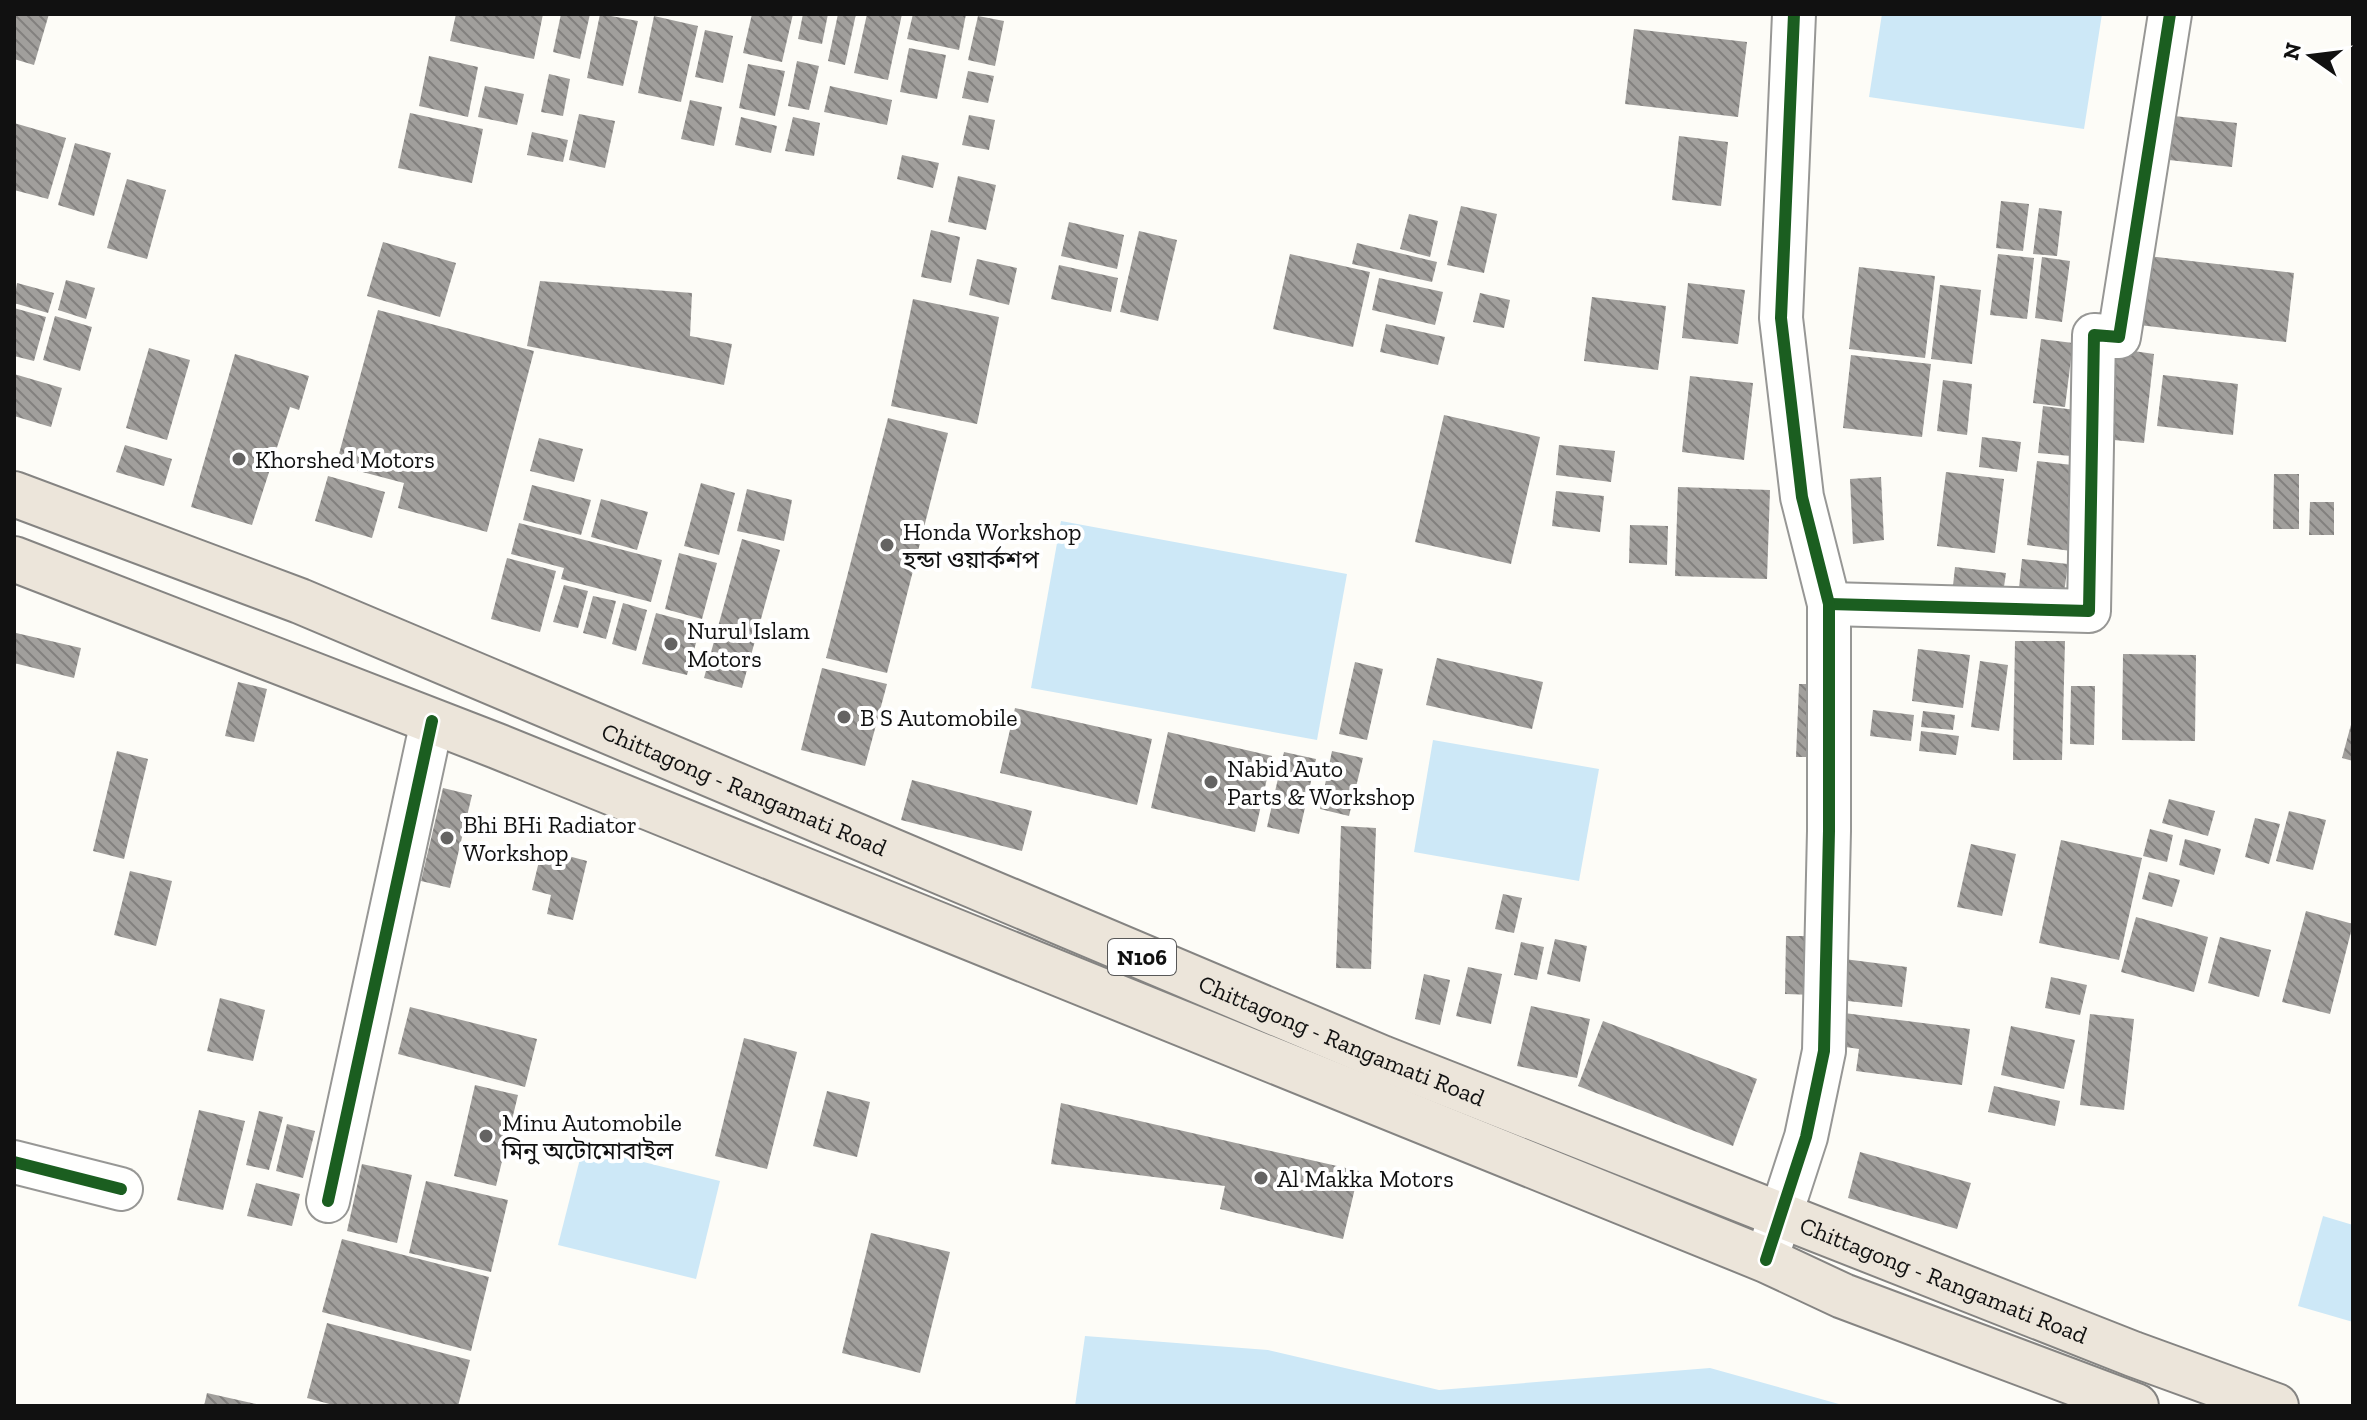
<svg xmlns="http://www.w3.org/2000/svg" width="2367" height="1420" viewBox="0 0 2367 1420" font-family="'Zilla Slab','Noto Sans Bengali',serif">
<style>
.water{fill:#cde8f7}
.building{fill:url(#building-back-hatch)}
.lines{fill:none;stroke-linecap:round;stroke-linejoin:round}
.minor-casing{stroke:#979795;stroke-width:46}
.trunk-casing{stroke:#858482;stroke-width:48}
.minor{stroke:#fffffe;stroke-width:42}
.trunk{stroke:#ece5da;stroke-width:44}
.cycleway-casing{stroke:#fff;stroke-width:17}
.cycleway{stroke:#1b5e20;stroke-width:12}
.poi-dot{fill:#646362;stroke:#fff;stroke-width:3}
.labels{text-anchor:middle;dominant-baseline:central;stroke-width:8;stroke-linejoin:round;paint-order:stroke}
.shield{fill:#fff;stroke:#585858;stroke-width:2}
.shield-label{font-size:22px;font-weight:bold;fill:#111}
.poi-label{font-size:24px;fill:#111;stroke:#fff;text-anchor:start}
.street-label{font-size:24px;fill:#111;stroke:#fff}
</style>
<defs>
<pattern id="building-back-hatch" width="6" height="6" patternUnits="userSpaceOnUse" patternTransform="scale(2)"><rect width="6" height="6" fill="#a19f9c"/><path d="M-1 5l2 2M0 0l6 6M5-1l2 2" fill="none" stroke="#82807e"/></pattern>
</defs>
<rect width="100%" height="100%" fill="#fdfcf7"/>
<g class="water">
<path d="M1882 14H2102L2084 129 1869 97Z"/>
<path d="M1061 521 1347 574 1317 740 1031 688Z"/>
<path d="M1433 740 1599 769 1579 881 1414 852Z"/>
<path d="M583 1147 720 1181 696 1279 558 1245Z"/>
<path d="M2323 1216 2353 1225V1322L2298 1306Z"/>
<path d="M1085 1336 1268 1350 1439 1390 1710 1368 1846 1406H1075Z"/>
</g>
<g class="building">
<path d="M14 14H49L34 65 14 59Z"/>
<path d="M456 14H543L534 59 450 41Z"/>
<path d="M561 14H590L580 59 553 52Z"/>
<path d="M600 14 638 21 623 86 587 78Z"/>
<path d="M752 14H793L782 62 743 53Z"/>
<path d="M803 14H828L822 44 798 39Z"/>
<path d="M838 14H856L845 65 828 61Z"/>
<path d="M867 14H902L888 80 854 73Z"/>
<path d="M913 14H966L959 50 907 39Z"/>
<path d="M654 16 698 26 681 102 638 93Z"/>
<path d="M978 16 1004 21 995 66 968 60Z"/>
<path d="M1634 29 1747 42 1738 117 1625 104Z"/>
<path d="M705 30 733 36 723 83 695 77Z"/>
<path d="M909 48 946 55 937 99 900 92Z"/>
<path d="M429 56 478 67 468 117 419 106Z"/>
<path d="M797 61 819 66 809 110 788 106Z"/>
<path d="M748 64 785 71 775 116 739 108Z"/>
<path d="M968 71 994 76 988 103 962 98Z"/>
<path d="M549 74 570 79 563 116 541 112Z"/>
<path d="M485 86 524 94 517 125 478 117Z"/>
<path d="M830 86 892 100 887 125 824 112Z"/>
<path d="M690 100 722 107 714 146 681 139Z"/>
<path d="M410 113 483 129 472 183 398 168Z"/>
<path d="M579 114 615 121 605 168 569 160Z"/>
<path d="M969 115 995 120 989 150 962 145Z"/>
<path d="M2165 115 2237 123 2232 167 2160 159Z"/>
<path d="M741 117 777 126 771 153 735 145Z"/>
<path d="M793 117 820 123 814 156 785 151Z"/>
<path d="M14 123 66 138 48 199 14 190Z"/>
<path d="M532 132 568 140 563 162 527 155Z"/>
<path d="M1679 136 1728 142 1721 206 1672 200Z"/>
<path d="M75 143 111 153 94 216 58 205Z"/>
<path d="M902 155 939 163 933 188 897 179Z"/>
<path d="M958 176 996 185 986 230 948 222Z"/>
<path d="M127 179 166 190 147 259 107 248Z"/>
<path d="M2001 201 2029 204 2023 251 1996 248Z"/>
<path d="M1461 206 1497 214 1484 273 1447 265Z"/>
<path d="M2039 208 2062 211 2057 256 2033 254Z"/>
<path d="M1409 214 1438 221 1430 257 1400 249Z"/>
<path d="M1069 222 1124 235 1117 269 1061 256Z"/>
<path d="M931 230 960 237 951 283 921 277Z"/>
<path d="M1139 231 1177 240 1158 321 1120 312Z"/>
<path d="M383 242 456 263 440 317 367 296Z"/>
<path d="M1357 243 1437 262 1432 282 1352 264Z"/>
<path d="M1290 254 1370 272 1353 347 1273 329Z"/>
<path d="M1998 254 2034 258 2027 319 1990 315Z"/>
<path d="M2148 256 2294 273 2286 342 2139 325Z"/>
<path d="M2042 257 2070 261 2062 322 2035 318Z"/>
<path d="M977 259 1017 268 1009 305 969 295Z"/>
<path d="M1059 265 1118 278 1111 312 1051 299Z"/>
<path d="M1859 267 1935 276 1925 358 1849 349Z"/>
<path d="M1379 278 1443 292 1435 325 1372 310Z"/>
<path d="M66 280 95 288 86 319 58 310Z"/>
<path d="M540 281 692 293 690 336 732 344 724 385 527 346Z"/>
<path d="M17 283 54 293 48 313 14 303Z"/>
<path d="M1688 283 1745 290 1738 344 1682 338Z"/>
<path d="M1940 285 1981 290 1972 364 1931 359Z"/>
<path d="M1480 293 1510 300 1504 328 1473 322Z"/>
<path d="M1592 297 1666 306 1658 370 1584 361Z"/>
<path d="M913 299 999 317 977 424 891 406Z"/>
<path d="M14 308 46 317 34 361 14 356Z"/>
<path d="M378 310 534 351 487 532 398 508 404 483 336 465Z"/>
<path d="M55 316 92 327 80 371 43 360Z"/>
<path d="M1386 324 1445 337 1438 365 1380 352Z"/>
<path d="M2041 339 2073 343 2065 407 2033 403Z"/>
<path d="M2106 347 2154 354 2144 443 2094 438Z"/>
<path d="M149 348 190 360 167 440 126 428Z"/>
<path d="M235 354 309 376 299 410 290 407 252 525 191 507Z"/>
<path d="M1851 355 1931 364 1922 437 1843 428Z"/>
<path d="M14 374 62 388 51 427 14 416Z"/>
<path d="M2163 375 2238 384 2233 435 2157 426Z"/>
<path d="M1690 376 1753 383 1744 460 1682 452Z"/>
<path d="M1943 380 1972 384 1967 435 1937 431Z"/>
<path d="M2043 406 2076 410 2071 456 2038 453Z"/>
<path d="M1444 415 1540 437 1511 564 1415 542Z"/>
<path d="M888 418 948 433 887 673 826 658Z"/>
<path d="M1982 437 2021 442 2017 472 1979 467Z"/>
<path d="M539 438 583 449 574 482 530 471Z"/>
<path d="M125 445 172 459 164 486 116 472Z"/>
<path d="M1559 445 1615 451 1611 482 1556 475Z"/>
<path d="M2037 461 2081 466 2071 551 2027 545Z"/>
<path d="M1946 472 2004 479 1995 553 1937 546Z"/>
<path d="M2274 474H2299V529H2273Z"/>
<path d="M328 476 385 492 372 538 315 521Z"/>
<path d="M1881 477 1884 540 1853 544 1850 479Z"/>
<path d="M701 483 735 493 719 555 684 546Z"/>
<path d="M532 485 591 500 581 535 523 520Z"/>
<path d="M1678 487 1770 490 1767 579 1675 576Z"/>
<path d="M747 489 792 500 784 541 737 531Z"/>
<path d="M1556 491 1604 496 1600 532 1552 526Z"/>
<path d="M601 499 648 512 637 550 591 537Z"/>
<path d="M2310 502H2334V535H2309Z"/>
<path d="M519 523 662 560 651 602 561 579 564 568 511 554Z"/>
<path d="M1630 525 1668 526 1667 565 1629 563Z"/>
<path d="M742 539 780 550 742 688 704 678Z"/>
<path d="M679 553 717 563 702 619 665 609Z"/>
<path d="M507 558 556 571 540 632 491 619Z"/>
<path d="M2022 559 2068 564 2064 593 2019 588Z"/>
<path d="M1955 567 2006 573 2002 600 1952 595Z"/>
<path d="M564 585 588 591 578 628 553 622Z"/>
<path d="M593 596 616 601 606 639 583 633Z"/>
<path d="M623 603 647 610 636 651 612 644Z"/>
<path d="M656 613 701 625 687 675 642 664Z"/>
<path d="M16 633 81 648 74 678 14 663Z"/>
<path d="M2015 641H2065L2062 760H2013Z"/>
<path d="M1918 649 1970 655 1963 708 1912 701Z"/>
<path d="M2123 654 2196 655 2195 741 2122 740Z"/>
<path d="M1437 658 1543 682 1532 729 1426 705Z"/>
<path d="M1980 661 2008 665 1999 731 1971 727Z"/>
<path d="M1355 662 1383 669 1367 740 1339 734Z"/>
<path d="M822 668 887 684 865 766 801 750Z"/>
<path d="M238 682 267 689 254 742 225 736Z"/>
<path d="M1799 684H1823L1821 757H1796Z"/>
<path d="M2071 686H2095L2094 745 2070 744Z"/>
<path d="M1015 708 1152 739 1137 805 1000 773Z"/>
<path d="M1873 710 1914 715 1911 741 1870 736Z"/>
<path d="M1923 711 1955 715 1953 730 1921 727Z"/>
<path d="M2352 721H2353V761L2342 758Z"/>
<path d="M1921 731 1959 736 1956 755 1919 751Z"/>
<path d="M1168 732 1272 756 1255 832 1151 808Z"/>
<path d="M117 751 148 759 124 859 93 851Z"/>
<path d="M1332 751 1363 758 1349 816 1320 809Z"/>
<path d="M1284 752 1316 759 1299 834 1267 827Z"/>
<path d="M912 780 1032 811 1022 851 901 820Z"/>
<path d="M443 788 472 795 450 888 421 881Z"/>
<path d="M2169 799 2215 811 2208 836 2162 823Z"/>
<path d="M2289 811 2326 820 2313 870 2276 861Z"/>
<path d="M2255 818 2280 824 2269 864 2245 857Z"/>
<path d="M1341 826 1376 828 1371 969 1336 968Z"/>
<path d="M2150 829 2173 835 2167 862 2143 856Z"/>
<path d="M2185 839 2221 849 2214 875 2179 865Z"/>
<path d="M2061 840 2142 858 2119 960 2039 943Z"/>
<path d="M1971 844 2016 854 2002 916 1957 907Z"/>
<path d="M542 849 587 861 573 920 547 914 551 895 532 890Z"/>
<path d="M130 871 172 881 156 946 114 935Z"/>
<path d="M2149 872 2180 880 2172 907 2142 899Z"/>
<path d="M1503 894 1522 898 1514 933 1495 929Z"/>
<path d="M2306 911 2353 924 2330 1014 2282 1002Z"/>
<path d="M2136 917 2208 937 2194 992 2121 972Z"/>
<path d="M1786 936H1818L1816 995 1785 994Z"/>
<path d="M2220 937 2271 950 2259 997 2208 983Z"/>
<path d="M1555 939 1587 946 1580 982 1547 974Z"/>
<path d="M1521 942 1544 947 1537 980 1514 975Z"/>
<path d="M1844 959 1907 967 1902 1007 1839 1000Z"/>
<path d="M1468 967 1502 974 1491 1024 1456 1016Z"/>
<path d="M1424 974 1450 980 1440 1025 1415 1019Z"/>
<path d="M2051 977 2087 985 2080 1015 2045 1008Z"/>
<path d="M220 998 265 1010 253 1061 207 1051Z"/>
<path d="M1531 1006 1590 1019 1577 1078 1517 1066Z"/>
<path d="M410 1007 537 1039 525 1087 398 1054Z"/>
<path d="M1844 1013 1970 1029 1962 1085 1856 1071 1859 1049 1839 1046Z"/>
<path d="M2090 1014 2134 1019 2124 1110 2080 1105Z"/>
<path d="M1603 1021 1757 1079 1733 1146 1578 1086Z"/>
<path d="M2011 1026 2075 1040 2064 1089 2001 1075Z"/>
<path d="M744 1038 797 1052 767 1169 715 1156Z"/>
<path d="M475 1085 518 1095 496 1186 454 1176Z"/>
<path d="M1994 1086 2060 1101 2055 1126 1988 1112Z"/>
<path d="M827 1091 870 1102 857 1157 813 1146Z"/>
<path d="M1061 1103 1359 1171 1343 1239 1220 1209 1225 1186 1051 1164Z"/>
<path d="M199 1110 245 1121 223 1210 177 1200Z"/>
<path d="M259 1111 283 1117 269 1170 246 1165Z"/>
<path d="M287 1124 315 1131 303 1178 276 1171Z"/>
<path d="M1860 1152 1971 1183 1957 1229 1848 1198Z"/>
<path d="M362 1164 412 1175 397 1243 347 1231Z"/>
<path d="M426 1181 508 1200 491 1272 409 1253Z"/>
<path d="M256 1183 300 1194 292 1226 247 1216Z"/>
<path d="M871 1233 950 1252 920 1373 842 1353Z"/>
<path d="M342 1239 489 1277 471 1351 322 1312Z"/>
<path d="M327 1323 470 1360 458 1406H337L307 1398Z"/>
<path d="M207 1393 261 1405 260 1406H204Z"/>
</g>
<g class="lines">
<defs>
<g id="minor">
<path d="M1829 604 2089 611 2094 335 2119 337 2170 14"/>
<path d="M14 1162 121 1189"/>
<path d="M328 1201 432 721"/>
<path d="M1766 1260 1806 1137 1824 1051 1829 831V604L1802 497 1781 318 1794 14"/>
</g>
<g id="trunk">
<path id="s1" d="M14 494 300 601 1382 1058 2133 1354 2276 1406"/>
<path d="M14 559 497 746 1766 1260 1843 1296 2136 1406"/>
</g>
</defs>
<use href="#minor" class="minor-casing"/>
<use href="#trunk" class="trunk-casing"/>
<use href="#minor" class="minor"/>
<use href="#trunk" class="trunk"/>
<defs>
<g id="cycleway">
<path d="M1829 604 2089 611 2094 335 2119 337 2170 14"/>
<path d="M14 1162 121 1189"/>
<path d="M328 1201 432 721"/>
<path d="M1766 1260 1806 1137 1824 1051 1829 831V604L1802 497 1781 318 1794 14"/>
</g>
</defs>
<use href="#cycleway" class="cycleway-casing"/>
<use href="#cycleway" class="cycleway"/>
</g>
<g class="poi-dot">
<circle cx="239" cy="459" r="8"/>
<circle cx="887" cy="545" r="8"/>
<circle cx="671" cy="644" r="8"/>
<circle cx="844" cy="717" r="8"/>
<circle cx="1211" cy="782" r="8"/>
<circle cx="447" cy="838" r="8"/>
<circle cx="486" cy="1136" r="8"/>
<circle cx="1261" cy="1178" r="8"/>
</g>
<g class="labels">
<rect class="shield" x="1108" y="939" width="68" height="36" rx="6"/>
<g class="shield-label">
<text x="1142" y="957">N106</text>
</g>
<g class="poi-label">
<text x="255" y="459">Khorshed Motors</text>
<text x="903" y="531">Honda Workshop<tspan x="903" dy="28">হন্ডা ওয়ার্কশপ</tspan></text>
<text x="687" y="630">Nurul Islam<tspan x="687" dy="28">Motors</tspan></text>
<text x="860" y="717">B S Automobile</text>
<text x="1227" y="768">Nabid Auto<tspan x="1227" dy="28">Parts &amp; Workshop</tspan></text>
<text x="463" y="824">Bhi BHi Radiator<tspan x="463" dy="28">Workshop</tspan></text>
<text x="502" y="1122">Minu Automobile<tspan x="502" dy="28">মিনু অটোমোবাইল</tspan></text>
<text x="1277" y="1178">Al Makka Motors</text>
</g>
<g class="street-label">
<text stroke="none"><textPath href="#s1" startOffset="788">Chittagong - Rangamati Road</textPath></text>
<text stroke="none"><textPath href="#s1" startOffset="1436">Chittagong - Rangamati Road</textPath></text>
<text stroke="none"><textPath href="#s1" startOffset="2084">Chittagong - Rangamati Road</textPath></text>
</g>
</g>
<rect width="2367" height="1420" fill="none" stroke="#111111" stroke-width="32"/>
<g transform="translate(2311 56) rotate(284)" stroke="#ffffff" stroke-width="6" paint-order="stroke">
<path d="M0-6L14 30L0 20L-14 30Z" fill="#111111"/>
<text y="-12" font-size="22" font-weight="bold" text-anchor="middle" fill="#111111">N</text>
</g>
</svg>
